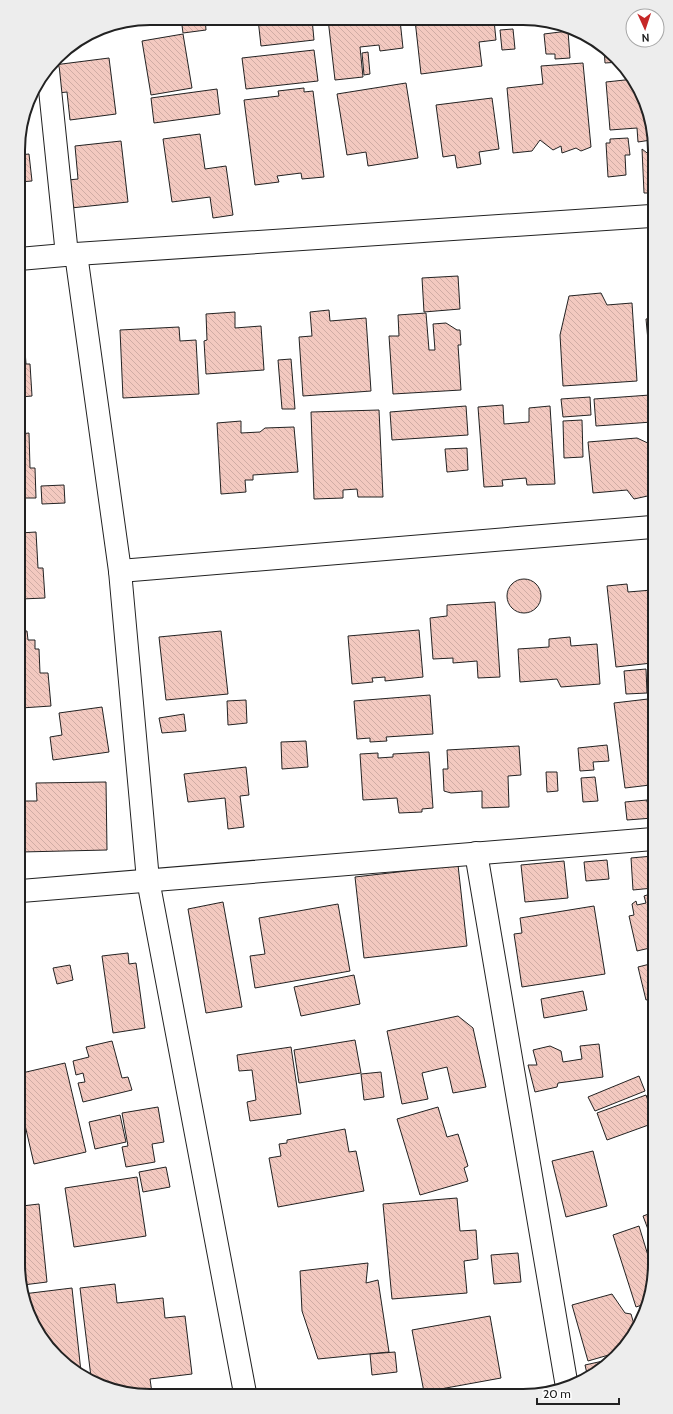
<svg xmlns="http://www.w3.org/2000/svg" width="673" height="1414" viewBox="0 0 673 1414" font-family="Cabin,sans-serif">
<style>
.building{fill:url(#building-back-hatch);stroke:#222}
.lines{fill:none;stroke-linecap:round;stroke-linejoin:round}
.minor-casing{stroke:#222;stroke-width:24}
.minor{stroke:#fff;stroke-width:22}
.rim{fill:none;stroke:#222;stroke-width:2}
</style>
<defs>
<pattern id="building-back-hatch" width="6" height="6" patternUnits="userSpaceOnUse"><rect width="6" height="6" fill="#f3c9c0"/><path d="M-1 5l2 2M0 0l6 6M5-1l2 2" fill="none" stroke="#d0aca5"/></pattern>
</defs>
<rect width="100%" height="100%" fill="#fff"/>
<g class="building">
<path d="M150 18H180L138 23V20Z"/>
<path d="M181 18H205L206 30 183 33Z"/>
<path d="M258 19H312L314 40 261 46Z"/>
<path d="M328 19 400 20 403 48 380 51 379 45 360 47 363 77 335 80Z"/>
<path d="M415 20H494L496 40 479 42 482 66 421 74Z"/>
<path d="M530 20H549V22L530 24Z"/>
<path d="M513 29 515 49 502 50 500 30Z"/>
<path d="M568 31 570 58 555 59V54H546L544 34Z"/>
<path d="M183 34 192 88 151 95 142 41Z"/>
<path d="M604 48 610 51 620 62 605 63Z"/>
<path d="M314 50 318 81 246 89 242 58Z"/>
<path d="M368 52 370 74 364 75 362 53Z"/>
<path d="M109 58 116 114 70 120 67 92 58 93 54 65Z"/>
<path d="M583 63 591 147 581 151 576 148 562 153 561 146 553 150 540 140 532 151 513 153 507 88 543 84 541 66Z"/>
<path d="M634 79 637 84 650 115 651 140 638 142 637 128 610 130 606 82Z"/>
<path d="M406 83 418 158 368 166 366 152 347 155 337 94Z"/>
<path d="M304 88V92L313 91 324 177 302 179 301 173 277 176 279 182 255 185 244 100 279 96 278 91Z"/>
<path d="M217 89 220 114 154 123 151 98Z"/>
<path d="M492 98 499 149 479 152 481 164 457 168 455 155 443 157 436 105Z"/>
<path d="M200 134 205 169 226 166 233 215 213 218 210 197 172 202 163 139Z"/>
<path d="M628 138 630 155H625L626 175 608 177 606 143H610V139Z"/>
<path d="M121 141 128 202 71 208 68 180 78 179 75 146Z"/>
<path d="M642 149 651 156V193H644Z"/>
<path d="M29 154 32 181 19 182V155Z"/>
<path d="M458 276 460 309 424 312 422 278Z"/>
<path d="M601 293 607 305 632 303 637 381 563 386 560 335 569 296Z"/>
<path d="M329 310 330 321 366 318 371 391 303 396 299 337 312 336 310 312Z"/>
<path d="M235 312V328L261 326 264 370 206 374 204 341 207 340 206 314Z"/>
<path d="M426 313 429 350H435L433 324 446 323 457 330H460L461 345H458L461 390 393 394 389 336H399L398 315Z"/>
<path d="M651 318V373L646 319Z"/>
<path d="M179 327 180 341 196 340 199 394 123 398 120 330Z"/>
<path d="M20 337H24L26 364H30L32 396 20 397Z"/>
<path d="M291 359 295 409H282L278 360Z"/>
<path d="M650 395 652 422 596 426 594 399Z"/>
<path d="M590 397 591 415 563 417 561 399Z"/>
<path d="M503 405 504 424 529 422V408L550 406 555 484 527 485 526 478 502 480 503 486 484 487 478 407Z"/>
<path d="M466 406 468 435 392 440 390 412Z"/>
<path d="M379 410 383 497H358L357 489 343 490V498L314 499 311 412Z"/>
<path d="M582 420 583 457 564 458 563 421Z"/>
<path d="M241 421V433L260 432 265 428 294 427 298 472 253 475V480H245L246 492 221 494 217 423Z"/>
<path d="M29 433 30 468H35L36 498H20V434Z"/>
<path d="M637 438 652 445V495L634 499 627 490 593 493 588 442Z"/>
<path d="M467 448 468 470 447 472 445 449Z"/>
<path d="M64 485 65 503 42 504 41 486Z"/>
<path d="M36 532 38 568H43L45 598 21 599 20 604V533Z"/>
<circle cx="524" cy="596" r="17"/>
<path d="M627 584 628 592 652 590V663L616 667 607 586Z"/>
<path d="M495 602 500 677 478 678 477 661 453 663V658L433 659 430 618 447 616V605Z"/>
<path d="M419 630 423 677 385 681V677L372 678 373 682 352 684 348 636Z"/>
<path d="M21 631H27L28 640H35V649H39L40 673H48L51 706 21 708Z"/>
<path d="M221 631 228 694 166 700 159 637Z"/>
<path d="M570 637 571 646 597 644 600 684 561 687 557 679 520 682 518 649 549 647V639Z"/>
<path d="M646 669 647 693 626 694 624 671Z"/>
<path d="M430 695 433 734 386 737 387 741 370 742V738L357 739 354 701Z"/>
<path d="M648 699 653 705V779H650V785L625 788 614 703Z"/>
<path d="M246 700 247 723 228 725 227 701Z"/>
<path d="M102 707 109 752 53 760 50 737 62 735 59 713Z"/>
<path d="M184 714 186 731 162 733 159 718Z"/>
<path d="M306 741 308 767 282 769 281 742Z"/>
<path d="M607 745 609 761 593 762 594 770 580 771 578 748Z"/>
<path d="M519 746 521 775 508 776 509 807 482 808V791L451 793 444 791 443 769H448L447 750Z"/>
<path d="M429 752 433 808 422 809V812L399 813 397 798 363 800 360 754 378 753V758L393 757V754Z"/>
<path d="M246 767 249 795 240 796 244 827 228 829 225 798 188 802 184 774Z"/>
<path d="M546 772H557L558 791 547 792Z"/>
<path d="M595 777 598 801 583 802 581 778Z"/>
<path d="M106 782 107 850 21 852V801H37L36 783Z"/>
<path d="M647 800V802H653V818L627 820 625 802Z"/>
<path d="M653 856V888L633 890 631 858Z"/>
<path d="M607 860 609 879 586 881 584 862Z"/>
<path d="M564 861 568 898 525 902 521 865Z"/>
<path d="M458 865 467 946 364 958 355 877Z"/>
<path d="M653 893 654 947 637 951 629 916 634 915 632 904 636 901 637 905 646 903 644 896Z"/>
<path d="M223 902 242 1007 206 1013 188 909Z"/>
<path d="M338 904 350 971 255 988 250 956 265 954 259 918Z"/>
<path d="M594 906 605 974 522 987 514 934 522 933 520 918Z"/>
<path d="M128 953 129 964 136 963 145 1028 113 1033 102 956Z"/>
<path d="M654 963V998L646 1000 638 967Z"/>
<path d="M70 965 73 980 57 984 53 968Z"/>
<path d="M354 975 360 1004 301 1016 294 987Z"/>
<path d="M583 991 587 1010 544 1018 541 999Z"/>
<path d="M458 1016 473 1028 486 1087 453 1093 447 1067 422 1073 428 1099 402 1104 387 1031Z"/>
<path d="M355 1040 361 1073 299 1083 294 1050Z"/>
<path d="M112 1041 122 1078 128 1077 132 1090 83 1102 78 1083 85 1082 83 1073 76 1075 73 1061 89 1057 86 1047Z"/>
<path d="M599 1044 603 1077 558 1083 557 1087 535 1092 528 1065H537L533 1050 550 1046 561 1051 563 1062 582 1059 580 1046Z"/>
<path d="M291 1047 301 1114 250 1121 247 1102 256 1100 252 1070 239 1071 237 1055Z"/>
<path d="M65 1063 86 1152 34 1164 22 1112V1073Z"/>
<path d="M381 1072 384 1097 364 1100 361 1074Z"/>
<path d="M639 1076 645 1091 595 1111 588 1097Z"/>
<path d="M646 1095 654 1117V1123L607 1140 597 1113Z"/>
<path d="M158 1107 164 1142 152 1144 155 1162 126 1167 122 1147 128 1146 122 1113Z"/>
<path d="M438 1107 447 1137 458 1134 468 1166 464 1168 468 1181 420 1195 397 1119Z"/>
<path d="M120 1115 126 1142 95 1149 89 1122Z"/>
<path d="M345 1129 349 1152 356 1151 364 1191 278 1207 269 1158 281 1156 279 1144 287 1143V1140Z"/>
<path d="M593 1151 607 1206 566 1217 552 1161Z"/>
<path d="M166 1167 170 1187 143 1192 139 1172Z"/>
<path d="M137 1177 146 1236 74 1247 65 1188Z"/>
<path d="M457 1198 460 1231 476 1230 478 1259 464 1261 467 1293 392 1299 383 1204Z"/>
<path d="M39 1204 47 1282 23 1285 22 1206Z"/>
<path d="M654 1212 655 1230 649 1232 643 1216Z"/>
<path d="M639 1226 654 1275 648 1303 636 1307 613 1235Z"/>
<path d="M655 1243V1264L648 1246Z"/>
<path d="M518 1253 521 1282 494 1284 491 1255Z"/>
<path d="M368 1263 366 1283 378 1280 389 1352 318 1359 302 1311 300 1271Z"/>
<path d="M115 1284 117 1303 163 1298 165 1318 185 1316 192 1374 150 1379 152 1393 124 1394 91 1377 80 1288Z"/>
<path d="M72 1288 81 1372 63 1363 40 1337 23 1299V1294Z"/>
<path d="M612 1294 625 1313 631 1314 636 1331 628 1345 619 1352 588 1361 572 1305Z"/>
<path d="M490 1316 501 1378 424 1392 412 1330Z"/>
<path d="M395 1352 397 1372 372 1375 370 1354Z"/>
<path d="M612 1359 597 1374 588 1378 585 1365Z"/>
</g>
<g class="lines">
<defs>
<g id="minor">
<path d="M48 70 67 255"/>
<path d="M76 254 120 571 148 880 245 1393"/>
<path d="M19 259 76 254 651 216"/>
<path d="M120 571 652 527"/>
<path d="M476 853 567 1387"/>
<path d="M21 891 653 839"/>
</g>
</defs>
<use href="#minor" class="minor-casing"/>
<use href="#minor" class="minor"/>
</g>
<path d="M0 0H673V1414H0ZM150 25H523A125 125 0 0 1 648 150V1264A125 125 0 0 1 523 1389H150A125 125 0 0 1 25 1264V150A125 125 0 0 1 150 25Z" fill="#ededed" fill-rule="evenodd"/>
<path class="rim" d="M150 25H523A125 125 0 0 1 648 150V1264A125 125 0 0 1 523 1389H150A125 125 0 0 1 25 1264V150A125 125 0 0 1 150 25Z"/>
<g transform="translate(645 28) rotate(177)"><circle r="19" fill="#ffffff" stroke="#a7a7a7"/>
<path d="M0-3L7 15L0 10L-7 15Z" fill="#c62828"/>
<text y="-6" font-size="11" font-weight="bold" text-anchor="middle" fill="#222222">N</text>
</g>
<path d="M537 1398v6h82v-6" fill="none" stroke="#222222" stroke-width="2"/>
<text x="543" y="1398" font-size="12" fill="#222222" stroke="#ffffff" stroke-width="3" paint-order="stroke">20 m</text>
</svg>
